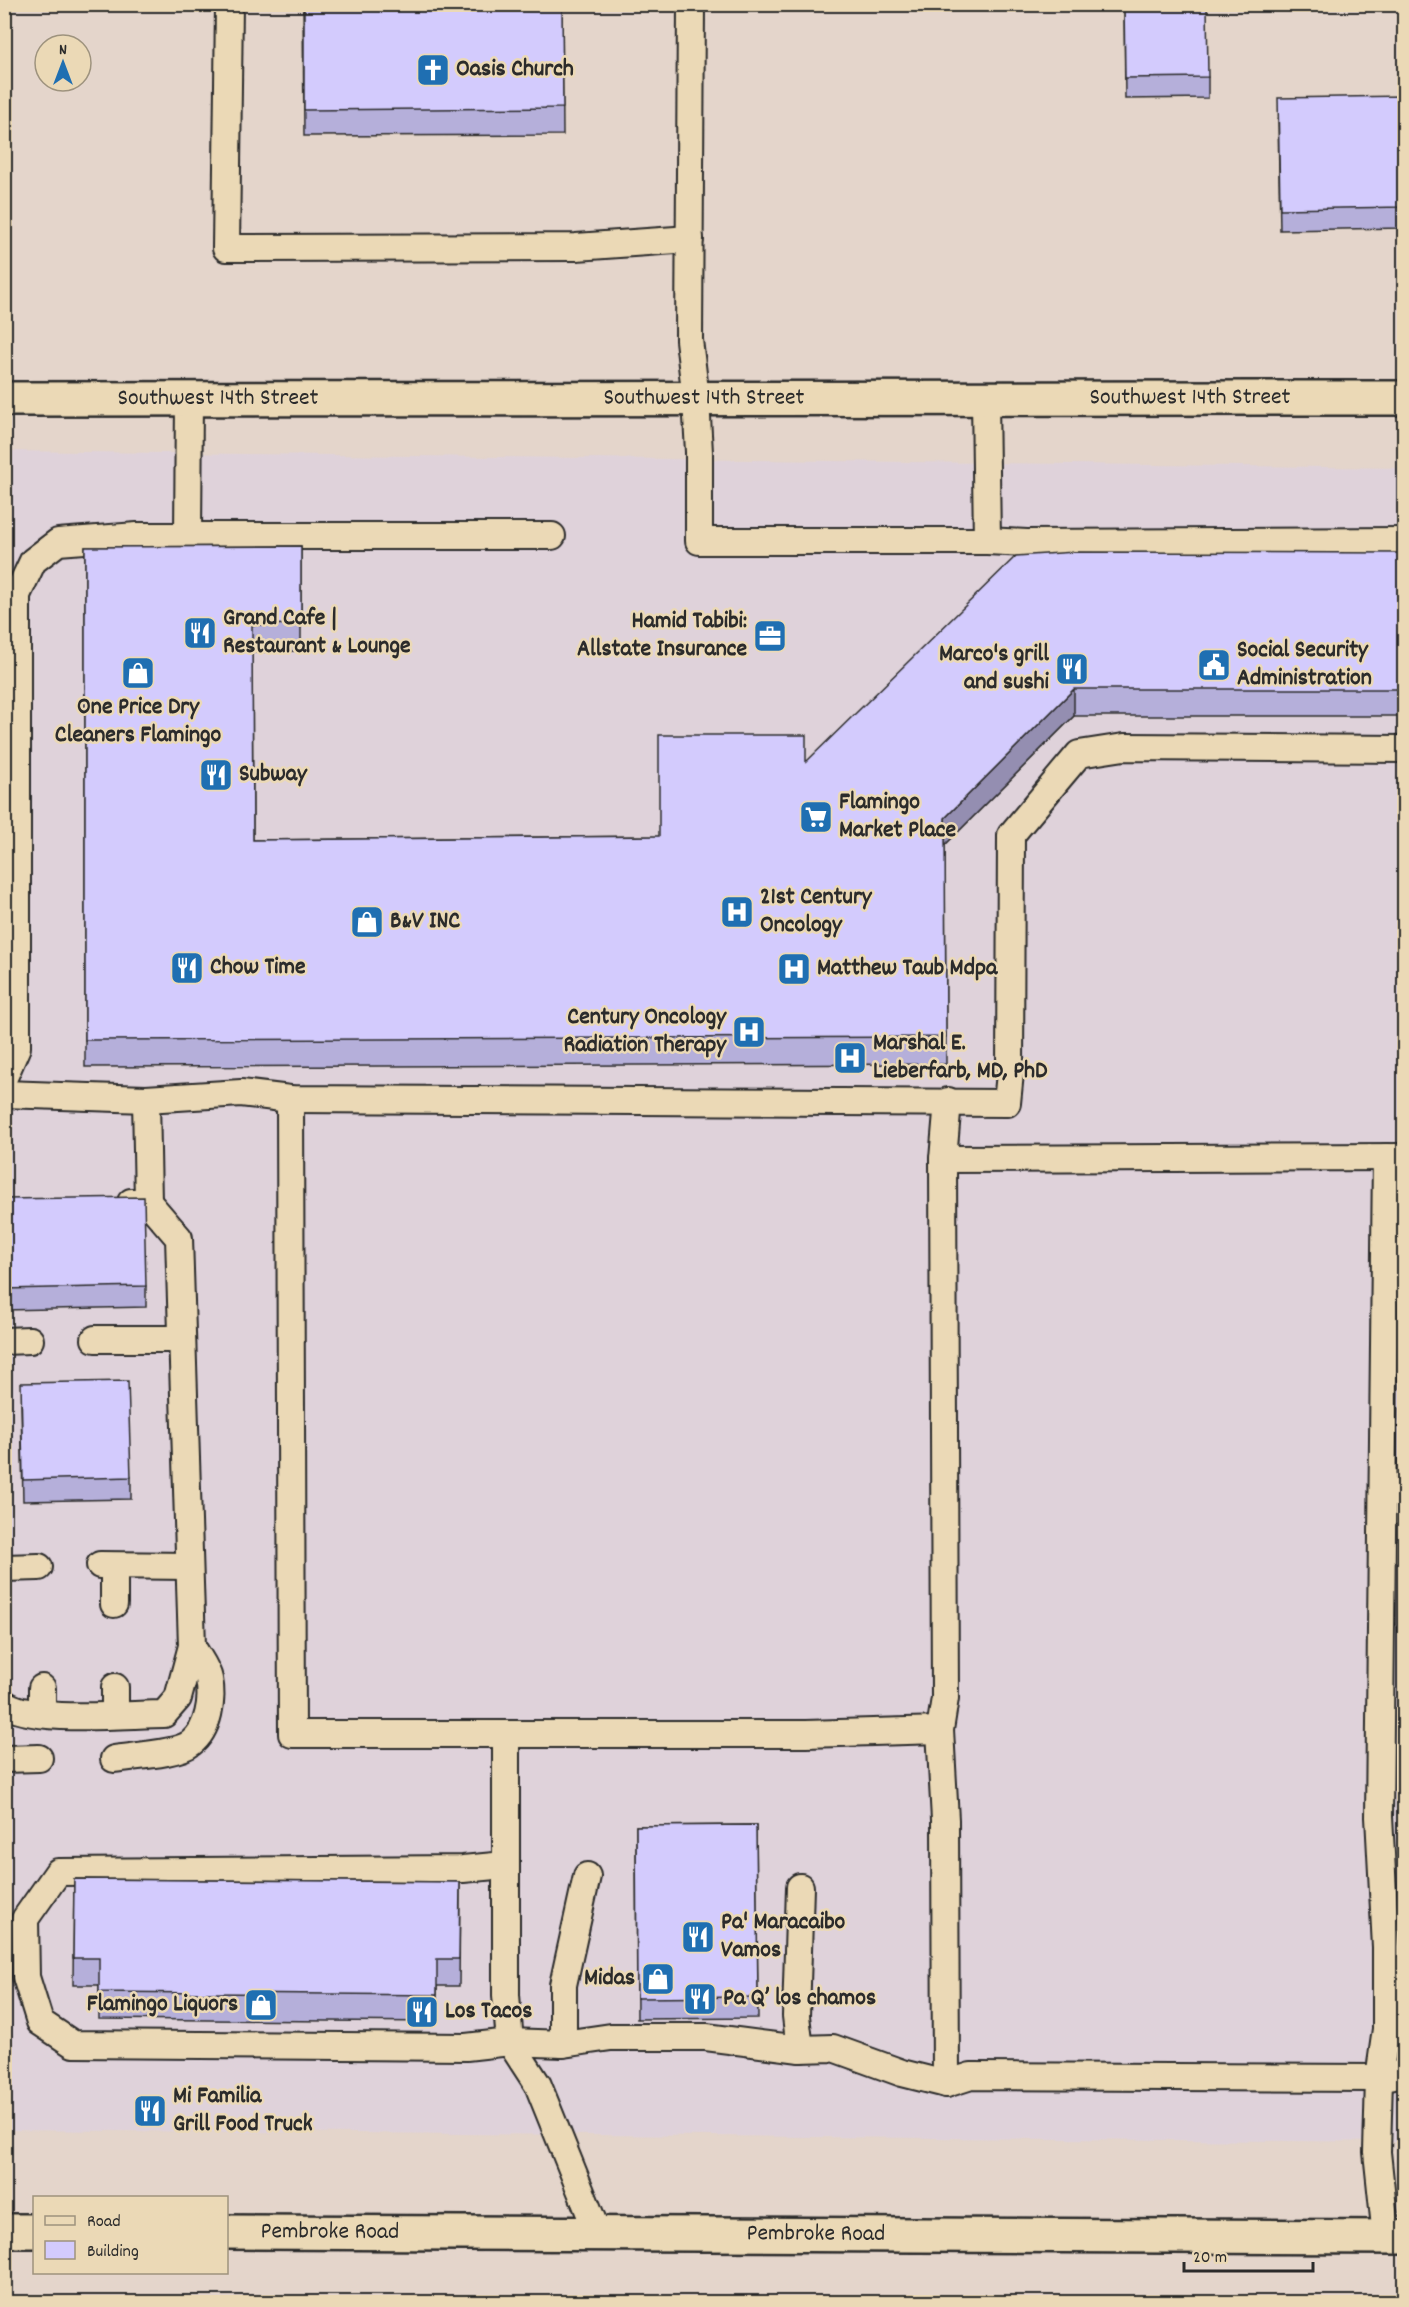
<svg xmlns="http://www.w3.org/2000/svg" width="1409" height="2307" viewBox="0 0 1409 2307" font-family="Dekko,sans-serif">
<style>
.built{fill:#dfd2da}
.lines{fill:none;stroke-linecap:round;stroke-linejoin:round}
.lane-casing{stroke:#2b2b2b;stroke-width:30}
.street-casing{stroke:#2b2b2b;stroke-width:38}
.secondary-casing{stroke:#2b2b2b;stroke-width:38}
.lane{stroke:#ebd9b6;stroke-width:26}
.street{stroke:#ebd9b6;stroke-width:33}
.secondary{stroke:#ebd9b6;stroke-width:33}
.wall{fill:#b5afda;stroke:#2b2b2b;stroke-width:1.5}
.shaded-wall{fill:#948eb1;stroke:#2b2b2b;stroke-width:1.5}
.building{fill:#d3cbfd;stroke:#2b2b2b;stroke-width:1.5}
.labels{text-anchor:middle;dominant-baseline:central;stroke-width:5;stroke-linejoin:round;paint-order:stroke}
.poi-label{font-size:24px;font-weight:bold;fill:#2b2b2b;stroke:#ebd9b6;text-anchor:start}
.street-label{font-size:24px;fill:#2b2b2b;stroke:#ebd9b6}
</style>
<rect width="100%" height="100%" fill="#e4d5cb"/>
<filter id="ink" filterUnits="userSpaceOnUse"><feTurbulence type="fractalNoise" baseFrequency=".0167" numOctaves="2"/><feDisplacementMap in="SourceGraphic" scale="12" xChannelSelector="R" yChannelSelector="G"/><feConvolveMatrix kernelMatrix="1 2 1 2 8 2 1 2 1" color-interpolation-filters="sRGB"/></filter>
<g filter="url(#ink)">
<path class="built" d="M5 451 1404 468V2142L5 2130Z"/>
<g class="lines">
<defs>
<g id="lane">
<path d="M229 4 226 248 576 247 690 239"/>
<path d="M691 4 689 340 696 399 699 452V541H987L1027 543 1404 541"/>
<path d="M985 399 987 541"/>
<path d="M188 536 189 399"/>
<path d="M4 1077 17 1047V595L33 561 58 542 137 536H552"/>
<path d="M4 1094 146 1099 241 1093 290 1099 1007 1103 1010 1073 1011 835 1079 754 1124 747 1404 749"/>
<path d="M290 1099 292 1734H806L940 1730"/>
<path d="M1386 1157 1379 1817 1386 1947V2029L1379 2078 1377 2152 1386 2237"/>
<path d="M943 1159 1404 1157"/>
<path d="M131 1202H148L146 1099"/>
<path d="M95 1339H182"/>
<path d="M4 1341 30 1340"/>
<path d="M100 1565 189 1566"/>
<path d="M114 1566V1604"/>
<path d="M4 1568 39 1567"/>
<path d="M115 1687V1715"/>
<path d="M42 1688V1713"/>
<path d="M4 1703C32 1724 128 1714 164 1714L178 1698 192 1646 179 1238 148 1202"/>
<path d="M506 1734V1995L510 2042 538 2085 598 2234"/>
<path d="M4 1759 39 1758"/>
<path d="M114 1759C132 1756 178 1754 191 1743 209 1729 213 1699 209 1679 207 1668 197 1656 192 1646"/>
<path d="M505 1865 463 1869 58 1872 25 1919 26 1977 40 2022 73 2044 466 2047 510 2042 563 2044 611 2037H706L800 2049 833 2048 902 2073 946 2084 971 2076 1379 2078 1404 2073"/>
<path d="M800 1887 796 2016 800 2049"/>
<path d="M563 2044V1985L587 1876"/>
<path d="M946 2084 945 1820 940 1730 945 1698 943 1159 948 1101"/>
</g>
<g id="street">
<path id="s1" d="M4 399 1404 398"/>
</g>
<g id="secondary">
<path d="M4 2231H34"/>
<path id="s2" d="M226 2232 1404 2237"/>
</g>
</defs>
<use href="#lane" class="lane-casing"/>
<use href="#street" class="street-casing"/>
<use href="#secondary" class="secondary-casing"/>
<use href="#lane" class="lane"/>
<use href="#street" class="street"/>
<use href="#secondary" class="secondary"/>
</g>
<g class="wall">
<path d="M303 4H562L563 135 304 136Z"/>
<path d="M1124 4 1208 77V98L1125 99Z"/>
<path d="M1404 96V228L1280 230 1278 119Z"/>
<path d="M301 546V651L252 652 253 840 659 836 806 762 1404 553V716H1074L945 845 946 1064 85 1067V547Z"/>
<path d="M4 1199 146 1286V1307L4 1310Z"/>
<path d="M21 1404 131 1477V1499L23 1501Z"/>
<path d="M756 1825 758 2018 637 2019 636 1826Z"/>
<path d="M74 1879 460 1882 459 1986H437V2022L99 2019V1985H73Z"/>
</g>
<path class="shaded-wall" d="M1074 689V716L945 845V818Z"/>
<g class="building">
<path d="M304 4H562L563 108 304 110Z"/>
<path d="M1124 4H1207L1208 77 1125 78Z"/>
<path d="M1404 96V207L1280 209 1278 98Z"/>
<path d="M301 546V624L252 625 253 840 659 836V735H806V762L1016 556 1075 552 1404 553V689H1074L945 818 946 1037 85 1040V547Z"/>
<path d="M144 1197 146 1286 4 1289V1199Z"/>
<path d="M128 1381 131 1477 23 1480 21 1383Z"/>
<path d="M756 1825 758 1997 637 1998 636 1826Z"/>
<path d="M74 1879 460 1882 459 1959H437V1995L99 1992V1958H73Z"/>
</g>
</g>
<defs>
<symbol id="church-square" viewBox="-11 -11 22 22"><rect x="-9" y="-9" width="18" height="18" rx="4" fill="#1f6fb2" stroke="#ebd9b6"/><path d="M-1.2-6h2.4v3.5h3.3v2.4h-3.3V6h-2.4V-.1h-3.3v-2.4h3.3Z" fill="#fff"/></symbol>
<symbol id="restaurant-square" viewBox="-11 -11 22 22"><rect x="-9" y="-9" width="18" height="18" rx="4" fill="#1f6fb2" stroke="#ebd9b6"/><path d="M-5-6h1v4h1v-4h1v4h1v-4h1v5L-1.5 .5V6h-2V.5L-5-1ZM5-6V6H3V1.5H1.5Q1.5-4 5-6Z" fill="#fff"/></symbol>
<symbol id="office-square" viewBox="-11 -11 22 22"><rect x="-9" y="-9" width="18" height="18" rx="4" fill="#1f6fb2" stroke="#ebd9b6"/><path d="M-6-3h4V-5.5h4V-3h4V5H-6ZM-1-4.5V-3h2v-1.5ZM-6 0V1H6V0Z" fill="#fff"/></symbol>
<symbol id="civic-square" viewBox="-11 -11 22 22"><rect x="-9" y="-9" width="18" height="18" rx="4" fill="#1f6fb2" stroke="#ebd9b6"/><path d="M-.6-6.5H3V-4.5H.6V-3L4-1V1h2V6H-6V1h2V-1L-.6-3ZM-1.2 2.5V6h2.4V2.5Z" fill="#fff"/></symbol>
<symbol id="shop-square" viewBox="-11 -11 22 22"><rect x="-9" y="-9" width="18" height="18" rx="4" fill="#1f6fb2" stroke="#ebd9b6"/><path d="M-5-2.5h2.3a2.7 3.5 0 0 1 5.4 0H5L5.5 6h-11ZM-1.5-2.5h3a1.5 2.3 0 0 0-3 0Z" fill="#fff"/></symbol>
<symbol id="supermarket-square" viewBox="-11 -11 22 22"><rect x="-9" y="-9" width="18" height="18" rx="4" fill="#1f6fb2" stroke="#ebd9b6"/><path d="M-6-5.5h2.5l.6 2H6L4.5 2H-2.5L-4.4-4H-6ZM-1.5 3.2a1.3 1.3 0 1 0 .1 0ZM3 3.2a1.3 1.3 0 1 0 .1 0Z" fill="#fff"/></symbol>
<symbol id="hospital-square" viewBox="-11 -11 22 22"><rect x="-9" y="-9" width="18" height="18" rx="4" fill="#1f6fb2" stroke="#ebd9b6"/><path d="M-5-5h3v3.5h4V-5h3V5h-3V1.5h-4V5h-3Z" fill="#fff"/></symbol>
</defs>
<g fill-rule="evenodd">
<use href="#church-square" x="414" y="51" width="38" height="38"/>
<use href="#restaurant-square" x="181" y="614" width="38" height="38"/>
<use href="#office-square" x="751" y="617" width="38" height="38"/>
<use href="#civic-square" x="1195" y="646" width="38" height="38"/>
<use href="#restaurant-square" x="1053" y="650" width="38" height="38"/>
<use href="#shop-square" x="119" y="654" width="38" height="38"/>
<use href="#restaurant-square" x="197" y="756" width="38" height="38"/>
<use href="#supermarket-square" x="797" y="798" width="38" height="38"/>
<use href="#hospital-square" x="718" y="893" width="38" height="38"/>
<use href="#shop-square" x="348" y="903" width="38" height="38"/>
<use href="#restaurant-square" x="168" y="949" width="38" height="38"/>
<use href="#hospital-square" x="775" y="950" width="38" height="38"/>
<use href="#hospital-square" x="730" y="1013" width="38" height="38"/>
<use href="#hospital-square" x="831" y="1039" width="38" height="38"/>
<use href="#restaurant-square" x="679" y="1918" width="38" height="38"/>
<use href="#shop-square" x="639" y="1960" width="38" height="38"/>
<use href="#restaurant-square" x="681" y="1980" width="38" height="38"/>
<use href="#shop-square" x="242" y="1986" width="38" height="38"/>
<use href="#restaurant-square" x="403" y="1993" width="38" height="38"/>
<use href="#restaurant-square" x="131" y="2092" width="38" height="38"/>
</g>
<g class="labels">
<g class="poi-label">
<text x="456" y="70">Oasis Church</text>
<text x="223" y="619">Grand Cafe |<tspan x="223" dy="28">Restaurant &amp; Lounge</tspan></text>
<text x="747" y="622" text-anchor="end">Hamid Tabibi:<tspan x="747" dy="28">Allstate Insurance</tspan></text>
<text x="1237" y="651">Social Security<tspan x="1237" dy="28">Administration</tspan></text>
<text x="1049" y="655" text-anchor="end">Marco's grill<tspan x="1049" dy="28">and sushi</tspan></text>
<text x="138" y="708" text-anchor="middle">One Price Dry<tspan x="138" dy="28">Cleaners Flamingo</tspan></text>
<text x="239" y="775">Subway</text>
<text x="839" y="803">Flamingo<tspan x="839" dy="28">Market Place</tspan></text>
<text x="760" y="898">21st Century<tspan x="760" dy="28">Oncology</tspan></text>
<text x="390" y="922">B&amp;V INC</text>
<text x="210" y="968">Chow Time</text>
<text x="817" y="969">Matthew Taub Mdpa</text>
<text x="726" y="1018" text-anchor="end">Century Oncology<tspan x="726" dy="28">Radiation Therapy</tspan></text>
<text x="873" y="1044">Marshal E.<tspan x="873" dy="28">Lieberfarb, MD, PhD</tspan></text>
<text x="721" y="1923">Pa' Maracaibo<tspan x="721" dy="28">Vamos</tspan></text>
<text x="635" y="1979" text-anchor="end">Midas</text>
<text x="723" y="1999">Pa Q’ los chamos</text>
<text x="238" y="2005" text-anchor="end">Flamingo Liquors</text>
<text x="445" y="2012">Los Tacos</text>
<text x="173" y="2097">Mi Familia<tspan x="173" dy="28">Grill Food Truck</tspan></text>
</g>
<g class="street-label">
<text stroke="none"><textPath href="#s1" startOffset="214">Southwest 14th Street</textPath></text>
<text stroke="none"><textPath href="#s1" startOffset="700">Southwest 14th Street</textPath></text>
<text stroke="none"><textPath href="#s1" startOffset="1186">Southwest 14th Street</textPath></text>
<text stroke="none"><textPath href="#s2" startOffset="104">Pembroke Road</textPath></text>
<text stroke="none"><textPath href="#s2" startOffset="590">Pembroke Road</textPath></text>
</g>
</g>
<rect width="1409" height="2307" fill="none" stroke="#ebd9b6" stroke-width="24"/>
<rect x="12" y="12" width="1385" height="2283" fill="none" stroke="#2b2b2b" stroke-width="2" filter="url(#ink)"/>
<rect x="33" y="2196" width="195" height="78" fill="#ebd9b6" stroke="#9e937e" stroke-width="1.5"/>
<rect x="45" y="2216" width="30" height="9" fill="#ebd9b6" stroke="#9e937e" stroke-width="1.5"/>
<text x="87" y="2226" font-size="18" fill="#2b2b2b">Road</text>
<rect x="45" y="2241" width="30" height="18" fill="#d3cbfd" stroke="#9e937e" stroke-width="1.5"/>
<text x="87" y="2256" font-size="18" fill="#2b2b2b">Building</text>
<g transform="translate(63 63)"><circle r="28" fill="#ebd9b6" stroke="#9e937e" stroke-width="1.5"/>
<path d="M0-4.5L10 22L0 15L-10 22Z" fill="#1f6fb2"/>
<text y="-9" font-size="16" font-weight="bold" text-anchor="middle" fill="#2b2b2b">N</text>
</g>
<path d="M1184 2262v9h129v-9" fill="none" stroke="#2b2b2b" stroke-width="3"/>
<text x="1193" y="2262" font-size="18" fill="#2b2b2b" stroke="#ebd9b6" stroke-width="4.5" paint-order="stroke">20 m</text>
</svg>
